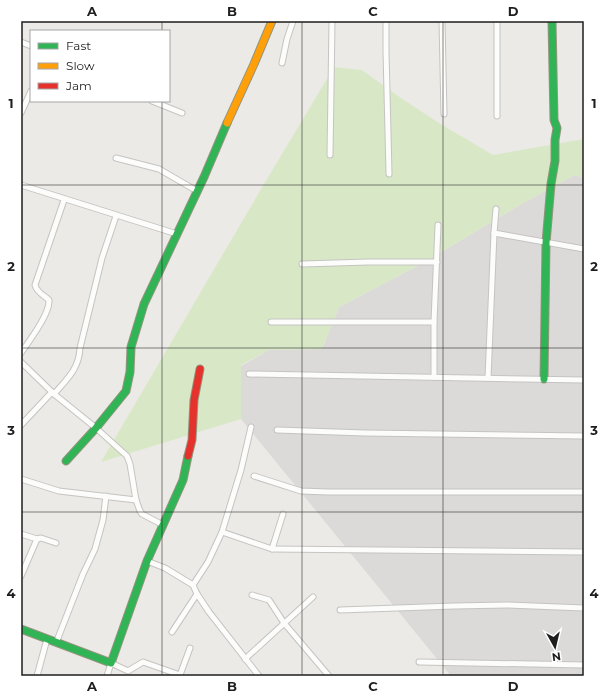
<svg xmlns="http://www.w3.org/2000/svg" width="605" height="697" viewBox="0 0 605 697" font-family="Montserrat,sans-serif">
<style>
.residential{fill:#dbdad8}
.grass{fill:#d8e8c6}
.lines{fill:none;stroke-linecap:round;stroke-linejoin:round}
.street-casing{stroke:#c5c4c2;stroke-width:7}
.fast-casing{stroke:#93957f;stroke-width:9}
.slow-casing{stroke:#93957f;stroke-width:9}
.jam-casing{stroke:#93957f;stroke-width:9}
.street{stroke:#fcfcfb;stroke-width:5}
.fast{stroke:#30b455;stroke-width:7}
.slow{stroke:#ff9f0a;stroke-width:7}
.jam{stroke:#e5322d;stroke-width:7}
.grid{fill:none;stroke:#1e1e1e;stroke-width:1;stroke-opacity:0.55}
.neatline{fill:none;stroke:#1e1e1e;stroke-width:1.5}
.grid-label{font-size:13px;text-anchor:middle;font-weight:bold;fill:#1e1e1e}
</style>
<rect width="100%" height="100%" fill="#eceae6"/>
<path class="residential" d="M575 175 584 178V676H451L241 419V366L269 350 322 349 339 307 423 263 523 203Z"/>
<path class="grass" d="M334 67 362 70 401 98 439 123 493 155 584 139V178L575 175 523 203 423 263 339 307 322 349 269 350 241 365V419L101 462 264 184Z"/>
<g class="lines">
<defs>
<g id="street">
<path d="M386 21V51L389 174"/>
<path d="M442 21 444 114"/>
<path d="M497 21V116"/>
<path d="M21 42 31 46"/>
<path d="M282 63 287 39 293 21"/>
<path d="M152 101 182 113"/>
<path d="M21 113 31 91"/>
<path d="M330 155 332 21"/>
<path d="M116 158 159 169 197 191"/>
<path d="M21 185 177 234"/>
<path d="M494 233 584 249"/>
<path d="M302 264 368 262H437"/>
<path d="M271 322H434"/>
<path d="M21 353C29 341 50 314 49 300 44 295 37 293 35 285L64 200"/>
<path d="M21 362 54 394 96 428 127 456 130 464 136 500 140 511 142 514 163 525"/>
<path d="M249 374 584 380"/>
<path d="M434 377V322L438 225"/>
<path d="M488 378 494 233 496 209"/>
<path d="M54 394C67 379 79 369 80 348L102 258 116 216"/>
<path d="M21 425 52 392"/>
<path d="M277 430 365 433 584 436"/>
<path d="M254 476 301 491 328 492H584"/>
<path d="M21 479 59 491 136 500"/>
<path d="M222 532 272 549 283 514"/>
<path d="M21 534 37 539 21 576"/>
<path d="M37 539 41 538 56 543"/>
<path d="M272 549 584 552"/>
<path d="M147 561 165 568 193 585 197 594 209 612 259 676"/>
<path d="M193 585 208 562 222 532 241 470 251 427"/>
<path d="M252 595 269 600 284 623 329 676"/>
<path d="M340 610 454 606 507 605 584 608"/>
<path d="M172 632 197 594"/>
<path d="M56 643 83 574 95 549 103 520 106 496"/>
<path d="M245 659 313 597"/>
<path d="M419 662 584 665"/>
<path d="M180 675 190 648"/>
<path d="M37 676 47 639"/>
<path d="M107 676 111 663 128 671 143 662 180 675V676"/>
</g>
<g id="fast">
<path d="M544 379 546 243 551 184 555 161V140L557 128 554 120 552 21"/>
<path d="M66 461 96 428 126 391 130 372 131 347 144 304 204 177 227 123"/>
<path d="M21 629 111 663 147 561 183 480 188 456"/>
</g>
<path id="slow" d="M227 123 254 64 272 21"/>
<path id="jam" d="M188 456 192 440 194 400 200 369"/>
</defs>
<use href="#street" class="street-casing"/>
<use href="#fast" class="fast-casing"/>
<use href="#slow" class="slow-casing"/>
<use href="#jam" class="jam-casing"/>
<use href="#street" class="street"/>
<use href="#fast" class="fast"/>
<use href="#slow" class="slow"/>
<use href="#jam" class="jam"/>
</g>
<path class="grid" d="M162 21V31M302 21V676M443 21V676M162 101V676M21 185H584M21 348H584M21 512H584"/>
<rect width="605" height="697" fill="none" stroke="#ffffff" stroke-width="44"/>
<rect x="30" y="30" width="140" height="72" fill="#ffffff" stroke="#a5a5a5"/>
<rect x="38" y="43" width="20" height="6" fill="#30b455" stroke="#a5a5a5"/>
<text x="66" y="50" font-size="12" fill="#1e1e1e">Fast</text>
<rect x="38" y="63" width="20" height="6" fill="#ff9f0a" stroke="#a5a5a5"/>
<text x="66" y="70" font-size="12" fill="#1e1e1e">Slow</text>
<rect x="38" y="83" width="20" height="6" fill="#e5322d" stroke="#a5a5a5"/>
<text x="66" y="90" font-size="12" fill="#1e1e1e">Jam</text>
<g transform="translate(555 647) rotate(172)" stroke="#ffffff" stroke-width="3" paint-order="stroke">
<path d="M0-3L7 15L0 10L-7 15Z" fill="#1e1e1e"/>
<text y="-6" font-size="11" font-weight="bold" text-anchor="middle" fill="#1e1e1e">N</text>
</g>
<rect x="22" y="22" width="561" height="653" class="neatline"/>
<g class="grid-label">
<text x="92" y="16">A</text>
<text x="232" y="16">B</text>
<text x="373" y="16">C</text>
<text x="513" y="16">D</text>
<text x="11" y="108">1</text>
<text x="594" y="108">1</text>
<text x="11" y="271">2</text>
<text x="594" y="271">2</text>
<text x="11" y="435">3</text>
<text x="594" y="435">3</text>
<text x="11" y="598">4</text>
<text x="594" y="598">4</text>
<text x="92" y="691">A</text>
<text x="232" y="691">B</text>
<text x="373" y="691">C</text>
<text x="513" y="691">D</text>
</g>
</svg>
